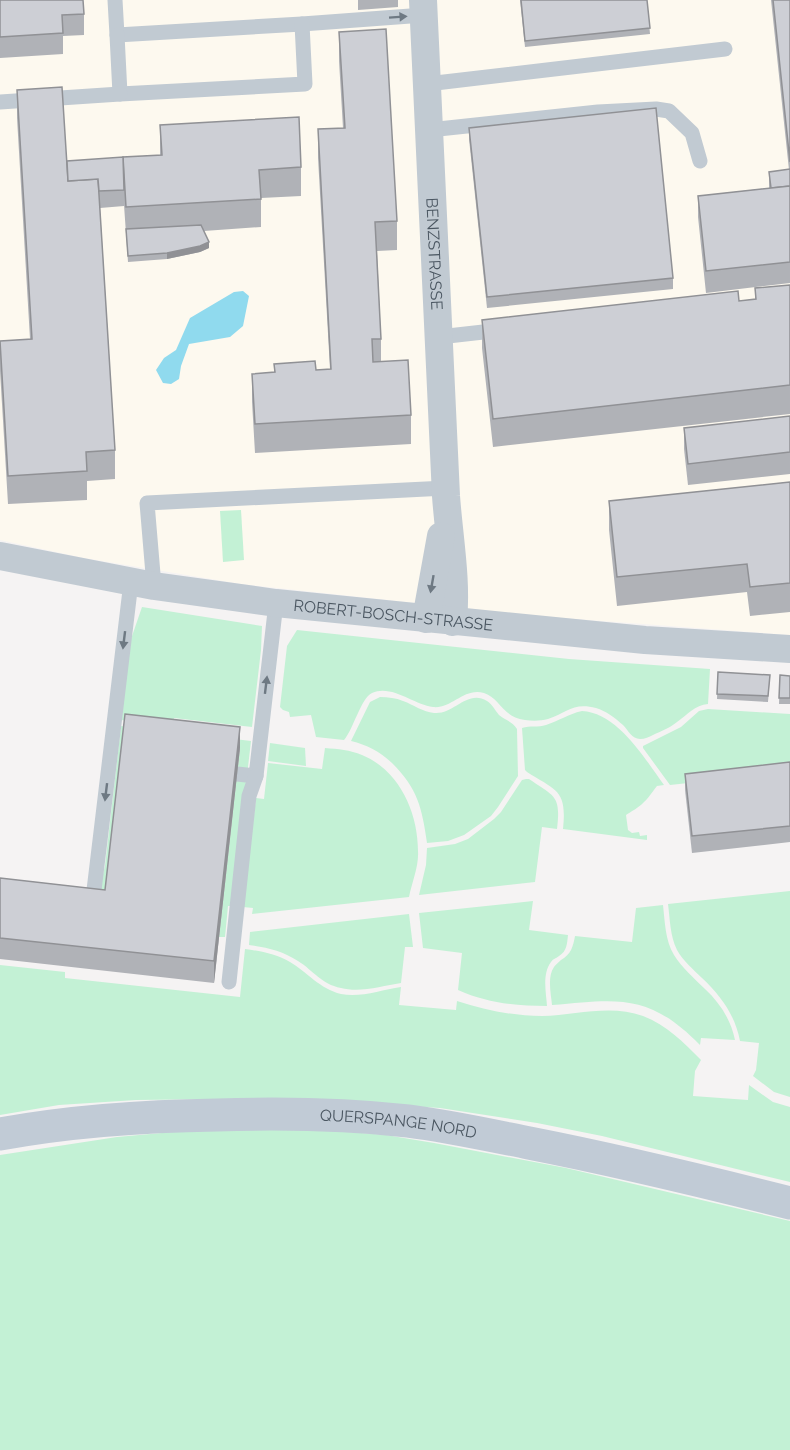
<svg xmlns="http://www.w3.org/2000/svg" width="790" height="1450" viewBox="0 0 790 1450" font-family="Raleway,sans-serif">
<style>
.commercial{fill:#fdf9ef}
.green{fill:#c3f1d5}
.water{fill:#90daee}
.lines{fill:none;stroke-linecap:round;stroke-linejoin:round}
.service{stroke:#c1cad2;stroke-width:15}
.minor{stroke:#c1cad2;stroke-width:28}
.secondary{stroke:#c1cbd6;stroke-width:33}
.wall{fill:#b0b2b7}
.shaded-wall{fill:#909195}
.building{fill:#cdcfd5;stroke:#909195;stroke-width:1.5}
.oneway{fill:#6e7983}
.labels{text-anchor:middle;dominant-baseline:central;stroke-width:6;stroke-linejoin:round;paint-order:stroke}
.street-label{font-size:16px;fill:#4a5661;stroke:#fff}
</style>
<rect width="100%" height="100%" fill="#f5f3f3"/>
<path class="commercial" d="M0 0H790V635L535 616 241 584 84 558 0 540Z"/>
<g class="green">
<path d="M241 510 244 560 223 562 220 511Z"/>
<path d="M142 607 262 626 261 650 252 727 174 718 173 726 121 720 131 639Z"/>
<path d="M297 630 569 659 710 669 708 704C695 705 687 715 677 722 670 728 661 731 653 735 649 737 645 739 640 739 632 739 628 730 623 725 615 718 606 711 596 708 573 702 567 713 548 719 541 721 532 721 525 720 503 718 500 698 484 693 464 687 452 709 433 707 414 705 392 684 372 693 361 698 353 730 344 740L316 737 311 715 290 717 289 712 283 710 280 707 287 646Z"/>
<path d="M380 697C388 697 396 698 403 701 414 705 423 712 434 713 454 715 467 689 487 701 492 704 495 710 499 715 505 720 513 722 517 729L518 776 498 807 491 816 464 835 448 841 427 843C422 808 418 789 392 763 379 751 367 745 351 741L370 702Z"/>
<path d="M708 709 790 714V772L670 785 643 748V746L681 727 699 711Z"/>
<path d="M582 711C618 713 645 759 664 785L657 786C652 792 648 799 643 803 641 806 629 813 626 815L628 830 632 833 639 832 640 836 647 835V840L563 829C567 790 557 791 527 772L525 770 522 728C530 725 538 728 546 725 559 721 568 714 582 711Z"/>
<path d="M121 726 169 732 105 911 99 891 105 866Z"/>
<path d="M201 735 251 741 232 906H228L225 937H219L240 748Z"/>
<path d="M270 743 305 748 306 766 268 761Z"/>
<path d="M325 748C338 749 350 750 362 755 399 770 418 812 418 851 419 866 412 882 409 897L252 914 253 908 243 907 256 798 264 799 268 763 322 769Z"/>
<path d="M526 779H529C555 797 561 795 557 829L542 827 535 882 419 895 426 865 427 848 455 844 468 839 494 819 501 812 520 783 522 780Z"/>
<path d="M790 891V1097L774 1092 753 1076 756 1070 759 1043 740 1041C735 1015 721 996 702 978 693 969 683 961 677 950 670 936 670 919 668 904Z"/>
<path d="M533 901 529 930 568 935C567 944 567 951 559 956 555 959 554 958 551 962 542 974 546 992 547 1006 516 1006 487 1003 458 990L462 953 423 948 419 913Z"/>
<path d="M663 905C665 922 665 940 674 955 682 968 694 978 705 989 720 1003 731 1020 735 1040L701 1038 700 1045C649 993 619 999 552 1005 551 994 547 977 554 967 556 964 559 962 561 960 571 954 573 947 575 936L632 942 636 908Z"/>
<path d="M409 914 413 947H405L401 983C382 986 360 993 341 988 321 984 314 971 298 961 283 951 266 947 249 945L250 932Z"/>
<path d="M245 949C260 951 277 954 290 962 307 972 320 989 341 994 360 998 381 990 401 987L399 1005 456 1010 457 1001C485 1010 513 1016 542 1016 576 1015 611 1004 643 1016 667 1025 683 1042 701 1060L695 1071 693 1096 748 1100 749 1085 773 1102 790 1107V1182L602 1136 537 1123 440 1108 379 1104 219 1099 136 1100 59 1105 0 1115V965L65 972V978L240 997Z"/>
<path d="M217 1128 312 1129 386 1135 434 1143 566 1168 790 1221V1450H0V1155L117 1137Z"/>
</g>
<path class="water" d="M243 291 249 296 243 326 230 337 189 344 181 366 179 379 171 384 163 383 156 370 164 358 176 350 190 318 234 292Z"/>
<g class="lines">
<g class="service">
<path d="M115 0 117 35 302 24 424 15"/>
<path d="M117 35 120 94 305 84 302 24"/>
<path d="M427 84 725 49"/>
<path d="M0 102 120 94"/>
<path d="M429 130 598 112 656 109 669 111 692 133 700 161"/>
<path d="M439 337 501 330"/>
<path d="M154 586 147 503 446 488"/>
<path d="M237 774 256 776 276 603"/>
<path d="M92 907 131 582"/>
<path d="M229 982 249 796 256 776"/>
</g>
<g class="minor">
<path id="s1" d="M423 0 446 496C449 538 457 579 453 622"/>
<path id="s2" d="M0 556 154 586 276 603 645 640 790 649"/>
<path d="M426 619 441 536"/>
</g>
<path class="secondary" id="s3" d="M0 1134C72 1121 144 1116 217 1115 280 1113 345 1114 408 1121 448 1126 489 1135 529 1143 616 1160 703 1181 790 1203"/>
</g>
<g class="wall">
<path d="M0 0 84 14V35L63 36V54L0 58Z"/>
<path d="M358 0H398V7L358 10Z"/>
<path d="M520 0H647L650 34 525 47Z"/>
<path d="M771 0H790V283L706 293 698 217V196L769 188V172L789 170Z"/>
<path d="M339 32 397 221V250L377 251 381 339V361L411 415V444L255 453 252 402V374L274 372V364L316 370 330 369 318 158V129L343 128 339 61Z"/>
<path d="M17 90 67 161 160 155V125L301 167V196L261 198V227L204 231 209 248 200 252 167 259 128 262 124 205V206L100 208 115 450V479L87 481V500L8 504 0 371V341L30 339 17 118Z"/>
<path d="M469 128 673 278V289L487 308 469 139Z"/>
<path d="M790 285V414L493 447 482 348V320L739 301 755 299V288Z"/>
<path d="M790 416V474L688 485 684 449V428Z"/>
<path d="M790 482V612L750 616 747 592 617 606 609 530V501Z"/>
<path d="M718 672 770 675 768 702 717 699Z"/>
<path d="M780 675 790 676V704H779Z"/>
<path d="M240 748 214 983 0 959V878L105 890Z"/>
<path d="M790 762V842L692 853 685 790V774Z"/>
</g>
<g class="shaded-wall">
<path d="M209 242V248L200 252 167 259V253Z"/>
<path d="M240 727V748L214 983V961Z"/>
</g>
<g class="building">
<path d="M0 0H83L84 14 62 15 63 33 0 37Z"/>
<path d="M521 0H647L650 28 525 41Z"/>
<path d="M773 0H790V162Z"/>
<path d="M386 29 397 221 375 222 381 339H372L373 362 408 360 411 415 255 424 252 374 275 372 274 364 315 361 316 370 331 369 318 129 345 128 339 32Z"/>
<path d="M62 87 68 181 98 179 115 450 86 452 87 471 8 476 0 341 32 339 17 90Z"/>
<path d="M656 108 673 278 487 297 469 128Z"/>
<path d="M299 117 301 167 259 170 261 199 126 207 123 157 162 155 160 125Z"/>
<path d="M123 157 124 190 99 191 98 179 68 181 67 161Z"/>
<path d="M790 169V186L771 188 769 172Z"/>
<path d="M790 186V262L706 271 698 196Z"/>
<path d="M201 225 209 242 200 246 167 253 128 256 126 229Z"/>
<path d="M790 285V385L493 419 482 320 738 291 739 301 756 299 755 288Z"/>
<path d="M790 416V452L688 464 684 428Z"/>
<path d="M790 482V583L750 587 747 564 617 577 609 501Z"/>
<path d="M718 672 770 675 768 696 717 694Z"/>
<path d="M780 675 790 676V698H779Z"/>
<path d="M125 714 240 727 214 961 0 938V878L105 890Z"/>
<path d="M790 762V826L692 836 685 774Z"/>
</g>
<defs><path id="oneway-solid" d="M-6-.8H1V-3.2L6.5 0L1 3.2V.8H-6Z" transform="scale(1.5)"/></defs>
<g class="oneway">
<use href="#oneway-solid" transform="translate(398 17) rotate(-4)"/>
<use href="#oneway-solid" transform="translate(432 584) rotate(100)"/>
<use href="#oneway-solid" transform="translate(124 640) rotate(97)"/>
<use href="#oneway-solid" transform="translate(266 685) rotate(-83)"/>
<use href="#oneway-solid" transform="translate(106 792) rotate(97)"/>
</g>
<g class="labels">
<g class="street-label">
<text stroke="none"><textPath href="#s1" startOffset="254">BENZSTRASSE</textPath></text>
<text stroke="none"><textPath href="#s2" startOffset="398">ROBERT-BOSCH-STRASSE</textPath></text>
<text stroke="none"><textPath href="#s3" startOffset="400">QUERSPANGE NORD</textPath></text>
</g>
</g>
</svg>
